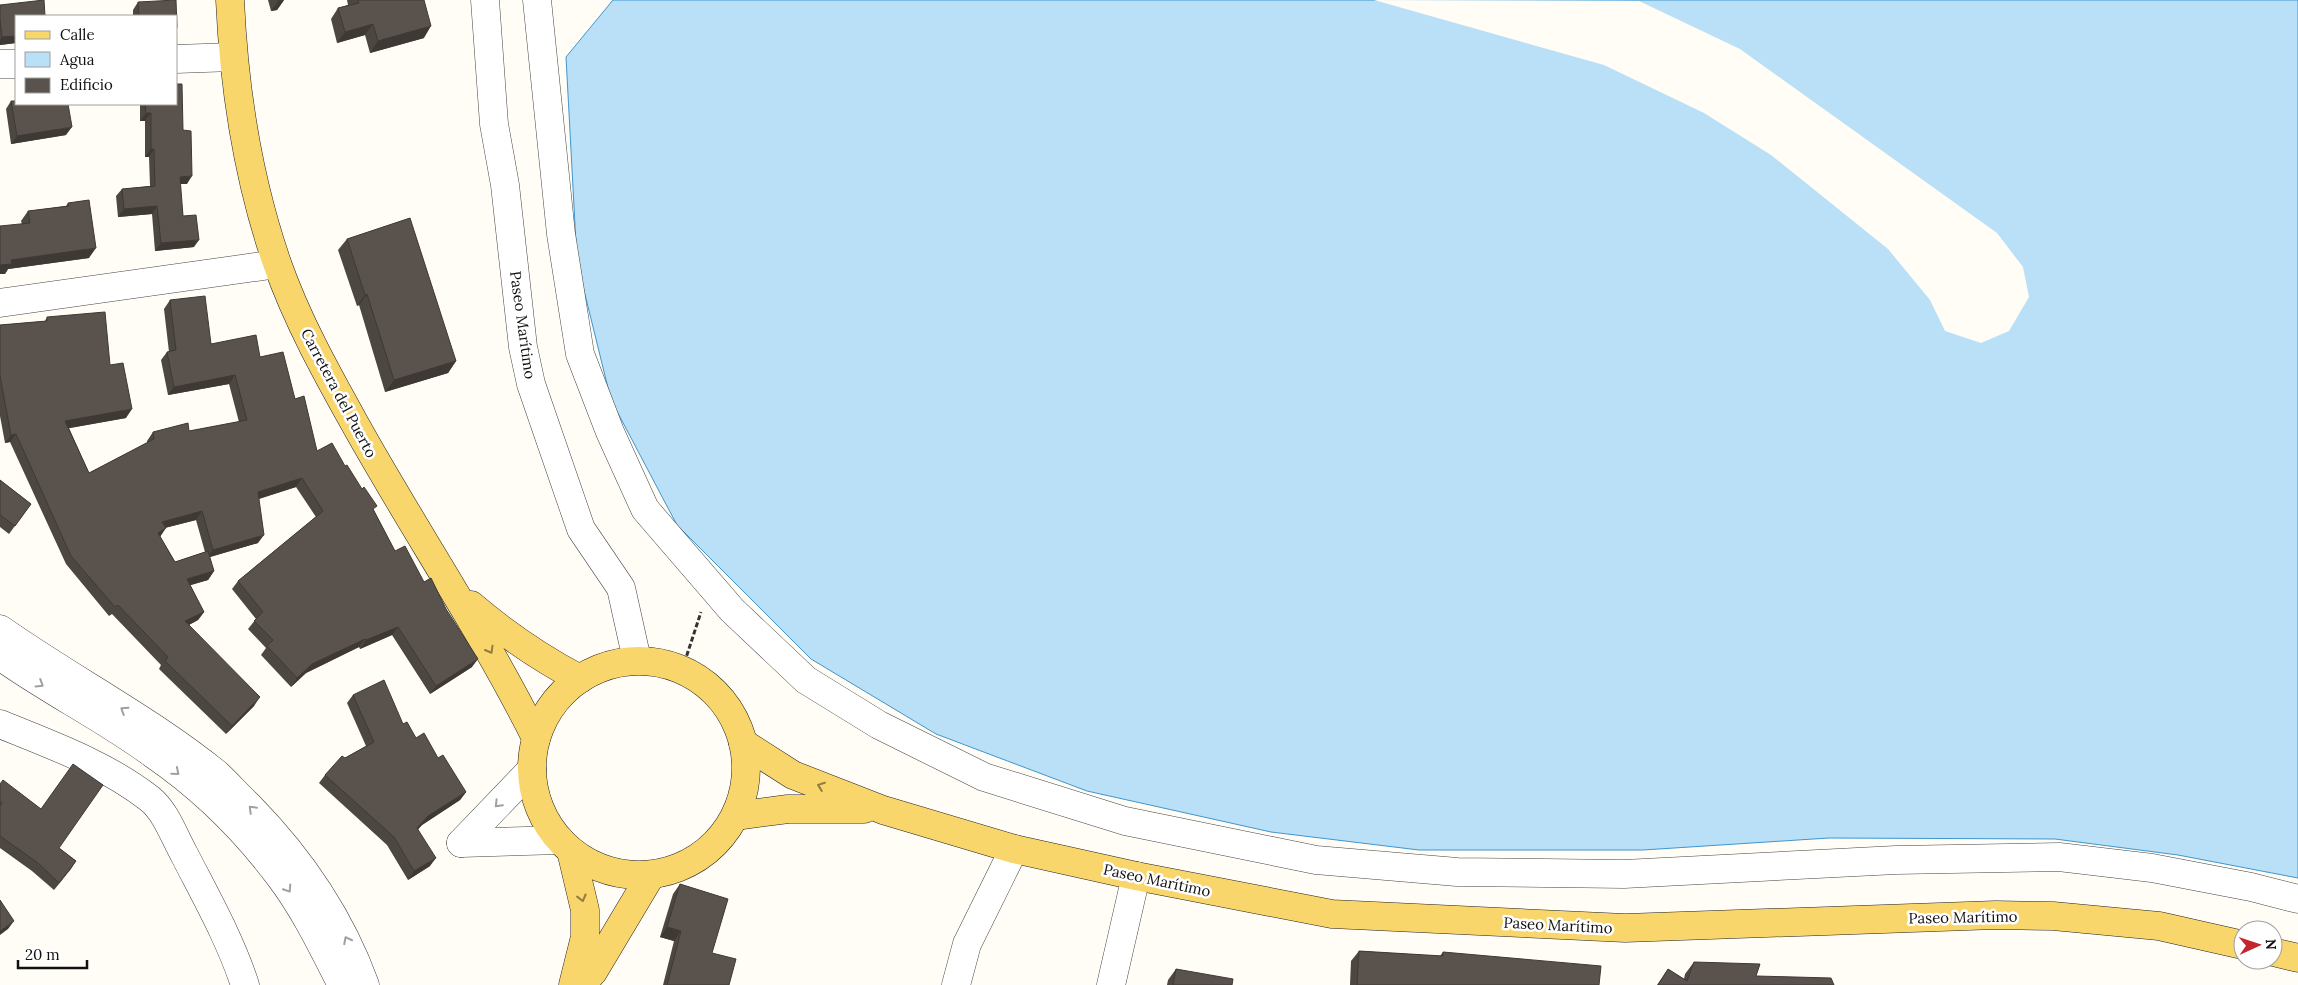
<svg xmlns="http://www.w3.org/2000/svg" width="2298" height="985" viewBox="0 0 2298 985" font-family="Lora,serif">
<style>
.water{fill:#b9e0f7;stroke:#3f96cf}
.pier{fill:#fffdf5}
.lines{fill:none;stroke-linecap:round;stroke-linejoin:round}
.minor-casing{stroke:#444;stroke-width:29}
.major-casing{stroke:#222;stroke-width:29}
.path{stroke:#333;stroke-width:3;stroke-dasharray:5 2.5;stroke-linecap:butt}
.minor{stroke:#fff;stroke-width:28}
.major{stroke:#f9d66b;stroke-width:28}
.wall{fill:#4d4742;fill-rule:evenodd}
.shaded-wall{fill:#3f3936}
.building{fill:#5a524d;stroke:#3f3936}
.oneway{stroke:#917d42}
.oneway2{stroke:#a0a0a0}
.labels{text-anchor:middle;dominant-baseline:central;stroke-width:5;stroke-linejoin:round;paint-order:stroke}
.street-label{font-size:15px;fill:#111;stroke:#fff}
</style>
<rect width="100%" height="100%" fill="#fffdf5"/>
<path class="water" d="M613 0H2298V878L2178 855 2055 839 1829 838 1643 850H1419L1271 832 1087 791 936 734 811 659 677 525 611 400 577 262 566 57Z"/>
<path class="pier" d="M1374 0 1639 1 1740 49 1997 233 2023 267 2029 297 2009 331 1981 343 1945 331 1930 300 1888 249 1771 155 1704 113 1604 65Z"/>
<g class="lines">
<defs>
<g id="minor">
<path d="M485 0 494 124 505 185 523 347 531 384 581 529 621 588 637 660"/>
<path d="M537 0 561 234 580 354 610 432 645 509 732 610 806 680 879 725 984 777 1125 821 1316 860 1457 872 1624 874 1896 860 2059 857 2152 868 2251 887 2298 899"/>
<path d="M176 59 233 57"/>
<path d="M0 64H16"/>
<path d="M0 303 277 264"/>
<path d="M0 629C71 679 149 719 217 774 228 784 238 796 249 806 300 858 340 916 365 985"/>
<path d="M0 656C49 691 104 718 153 754 201 787 245 830 280 877 305 910 323 948 342 985"/>
<path d="M0 724C52 745 105 764 150 799 166 812 174 836 184 854 206 897 230 939 245 985"/>
<path d="M461 843 532 769"/>
<path d="M461 843 560 840"/>
<path d="M956 985 967 944 1014 849"/>
<path d="M1111 985 1136 876"/>
</g>
<g id="major">
<path d="M230 0C234 89 248 179 277 263 297 320 326 372 355 424 414 530 482 630 536 738"/>
<path d="M471 605C505 634 540 658 580 679"/>
<circle cx="639" cy="768" r="107"/>
<path d="M743 743 793 775 883 810 1014 849 1136 876 1332 914 1625 928 1996 915 2053 916 2159 926 2243 945"/>
<path d="M735 816 788 809H864"/>
<path d="M571 851 585 910V937L573 985"/>
<path d="M2273 952 2298 958"/>
<path d="M581 985 593 972 651 875"/>
</g>
</defs>
<use href="#minor" class="minor-casing"/>
<use href="#major" class="major-casing"/>
<path class="path" d="M682 670 701 612"/>
<use href="#minor" class="minor"/>
<use href="#major" class="major"/>
</g>
<g class="wall">
<path d="M268 0H284L277 10 271 11Z"/>
<path d="M347 0H424V38L370 53 365 35 337 43 331 19 338 8 348 5Z"/>
<path d="M138 2 176 16H133V10Z"/>
<path d="M0 5 16 43 0 45Z"/>
<path d="M11 101 66 135 11 144 6 109Z"/>
<path d="M140 104H176L183 130 187 184H180L183 216 194 247 155 251 152 214 118 217 116 196 122 189 150 186 149 157H145V121H140Z"/>
<path d="M68 203 89 258 8 269 5 274 22 224 21 221 28 211 66 206Z"/>
<path d="M347 239 456 361 448 373 385 392 359 305 357 306 338 250Z"/>
<path d="M170 300 211 344 260 357 295 399 317 451 345 466 374 511 395 551 424 582 472 667 430 694 392 635 360 649 359 647 306 673 291 687 261 655 266 648 248 629 256 619 232 589 238 581 316 517 296 487 259 499 258 543 209 557 214 571 208 580 190 585 204 612 198 620 189 625 254 706 226 734 159 669 161 665 112 614 109 616 66 564 10 442 5 443 0 416V325L45 321 47 317 110 365 126 418 69 428 89 473 147 443V441L153 432 189 431 239 422 229 384 168 395 161 360 167 352H169L164 309ZM196 520 205 552 175 562 160 536 165 528Z"/>
<path d="M0 480 31 504 9 534 0 527Z"/>
<path d="M353 695 403 724 416 738 438 758 466 792 460 800 422 825 418 829 430 866 408 880 387 845 319 783 325 775 345 758 366 746 347 703Z"/>
<path d="M0 784 59 848 76 861 54 890 32 871 0 848Z"/>
<path d="M680 884 712 953 729 985H663L674 941 660 937 673 894Z"/>
<path d="M1359 951 1440 956 1443 952 1599 985H1350L1351 961Z"/>
<path d="M1694 962 1756 976 1834 985H1657L1668 969 1684 979 1685 974Z"/>
<path d="M1176 969 1232 985H1167L1168 980Z"/>
</g>
<g class="shaded-wall">
<path d="M279 0H284L277 10 271 11Z"/>
<path d="M373 24 365 35 337 43 345 32Z"/>
<path d="M431 26 424 38 370 53 378 41Z"/>
<path d="M16 36V43L0 45V40L2 37Z"/>
<path d="M146 113H151L145 121H140Z"/>
<path d="M72 127 66 135 11 144 17 136Z"/>
<path d="M151 149H154L149 157H145Z"/>
<path d="M192 176 187 184H174L180 177Z"/>
<path d="M157 206 152 214 118 217 124 209Z"/>
<path d="M199 240 194 247 155 251 161 243Z"/>
<path d="M96 248 89 258 8 269 5 274H0V265L11 260Z"/>
<path d="M367 294 359 305 357 306 365 295Z"/>
<path d="M456 361 448 373 385 392 394 380Z"/>
<path d="M235 375 229 384 168 395 174 387Z"/>
<path d="M132 409 126 418 59 430 65 421Z"/>
<path d="M16 434 10 442 5 443 11 435Z"/>
<path d="M302 478 296 487 252 501 258 492Z"/>
<path d="M202 511 196 520 156 530 162 522Z"/>
<path d="M166 528 160 537 158 533Z"/>
<path d="M264 535 258 543 207 558 213 550Z"/>
<path d="M214 571 208 580 181 588 187 579Z"/>
<path d="M204 612 198 620 179 630 185 621Z"/>
<path d="M398 627 392 635 360 649 366 640Z"/>
<path d="M365 639 359 647 306 673 291 687 297 678 312 664Z"/>
<path d="M478 659 472 667 430 694 436 686Z"/>
<path d="M260 697 254 706 226 734 232 726Z"/>
<path d="M466 792 460 800 422 825 411 837 417 828 428 816Z"/>
<path d="M436 858 430 866 408 880 414 871Z"/>
<path d="M76 861 71 869 54 890 59 883Z"/>
<path d="M14 921 8 929 0 935V931Z"/>
<path d="M667 927 681 931 674 941 660 937Z"/>
</g>
<g class="building">
<path d="M44 0 45 16H16V36L2 37 0 20V5Z"/>
<path d="M176 0 177 28H176V16H139L138 2Z"/>
<path d="M358 0H424L431 26 378 41 373 24 345 32 338 8 359 3Z"/>
<path d="M176 84H182L183 130 191 131 192 176 180 177 183 216 196 215 199 240 161 243 157 206 124 209 122 189 155 186 154 149H151V113H146L145 104H176Z"/>
<path d="M11 101H16V104H68L72 127 17 136Z"/>
<path d="M89 200 96 248 11 260 12 264 0 265V226L30 223 28 211 69 206 68 203Z"/>
<path d="M410 218 456 361 394 380 367 294 365 295 347 239Z"/>
<path d="M205 296 211 344 256 335 260 357 283 352 295 399 304 396 317 451 332 443 345 466 347 465 362 489 364 487 377 506 373 509 395 551 405 546 424 582 431 578 446 609 478 659 436 686 398 627 366 640 365 639 312 664 297 678 267 646 273 640 254 621 263 612 238 581 323 511 302 478 258 492 264 535 213 550 202 511 162 522 166 528 158 533 175 562 208 551 214 571 187 579 204 612 185 621 260 697 232 726 165 661 168 657 118 605 115 607 71 556 16 434 11 435 0 376V325L47 321V317L105 312 110 365 123 363 132 409 65 421 89 473 154 439 153 432 188 423 189 431 247 420 235 375 174 387 167 352 176 350 170 300Z"/>
<path d="M0 480 31 504 15 526 0 515Z"/>
<path d="M384 680 403 724 407 722 416 738 424 733 438 758 443 755 466 792 428 816 417 828 436 858 414 871 394 837 325 775 342 756 345 758 374 742 353 695Z"/>
<path d="M73 764 103 785 59 848 76 861 59 883 38 863 0 836V806L2 803 0 801V784L3 780 41 809Z"/>
<path d="M680 884 728 899 712 953 736 959 729 985H667L681 931 667 927Z"/>
<path d="M0 900 14 921 0 931Z"/>
<path d="M1359 951 1443 956V952L1601 966 1599 985H1357Z"/>
<path d="M1694 962 1760 964 1756 976 1831 978 1834 985H1658L1668 969 1687 981Z"/>
<path d="M1176 969 1233 979 1232 985H1173Z"/>
</g>
<defs><path id="oneway-chevron" d="M-2-3.5L2.5 0L-2 3.5" fill="none" stroke-width="1.6" stroke-linecap="round" stroke-linejoin="round" transform="scale(1.25)"/></defs>
<g class="oneway">
<use href="#oneway-chevron" transform="translate(490 650) rotate(60)"/>
<use href="#oneway-chevron" transform="translate(821 786) rotate(-159)"/>
<use href="#oneway-chevron" transform="translate(582 898) rotate(76)"/>
</g>
<g class="oneway2">
<use href="#oneway-chevron" transform="translate(40 684) rotate(32)"/>
<use href="#oneway-chevron" transform="translate(124 710) rotate(-147)"/>
<use href="#oneway-chevron" transform="translate(176 772) rotate(40)"/>
<use href="#oneway-chevron" transform="translate(498 804) rotate(134)"/>
<use href="#oneway-chevron" transform="translate(252 809) rotate(-135)"/>
<use href="#oneway-chevron" transform="translate(288 889) rotate(57)"/>
<use href="#oneway-chevron" transform="translate(347 940) rotate(-117)"/>
</g>
<g class="labels">
<g class="street-label">
<text transform="translate(523 325) rotate(82)">Paseo Marítimo</text>
<text transform="translate(339 393) rotate(62)">Carretera del Puerto</text>
<text transform="translate(1157 880) rotate(12)">Paseo Marítimo</text>
<text transform="translate(1963 917) rotate(-1)">Paseo Marítimo</text>
<text transform="translate(1558 925) rotate(3)">Paseo Marítimo</text>
</g>
</g>
<rect x="15" y="15" width="162" height="90" fill="#ffffff" stroke="#a0a0a0"/>
<rect x="25" y="31" width="25" height="8" fill="#f9d66b" stroke="#a0a0a0"/>
<text x="60" y="40" font-size="15" fill="#111111">Calle</text>
<rect x="25" y="52" width="25" height="15" fill="#b9e0f7" stroke="#a0a0a0"/>
<text x="60" y="65" font-size="15" fill="#111111">Agua</text>
<rect x="25" y="78" width="25" height="15" fill="#5a524d" stroke="#a0a0a0"/>
<text x="60" y="90" font-size="15" fill="#111111">Edificio</text>
<g transform="translate(2258 945) rotate(87)"><circle r="24" fill="#ffffff" stroke="#a0a0a0"/>
<path d="M0-4L9 19L0 12L-9 19Z" fill="#c4262e"/>
<text y="-8" font-size="14" font-weight="bold" text-anchor="middle" fill="#111111">N</text>
</g>
<path d="M18 960v8h69v-8" fill="none" stroke="#111111" stroke-width="2.5"/>
<text x="25" y="960" font-size="15" fill="#111111" stroke="#ffffff" stroke-width="4" paint-order="stroke">20 m</text>
</svg>
